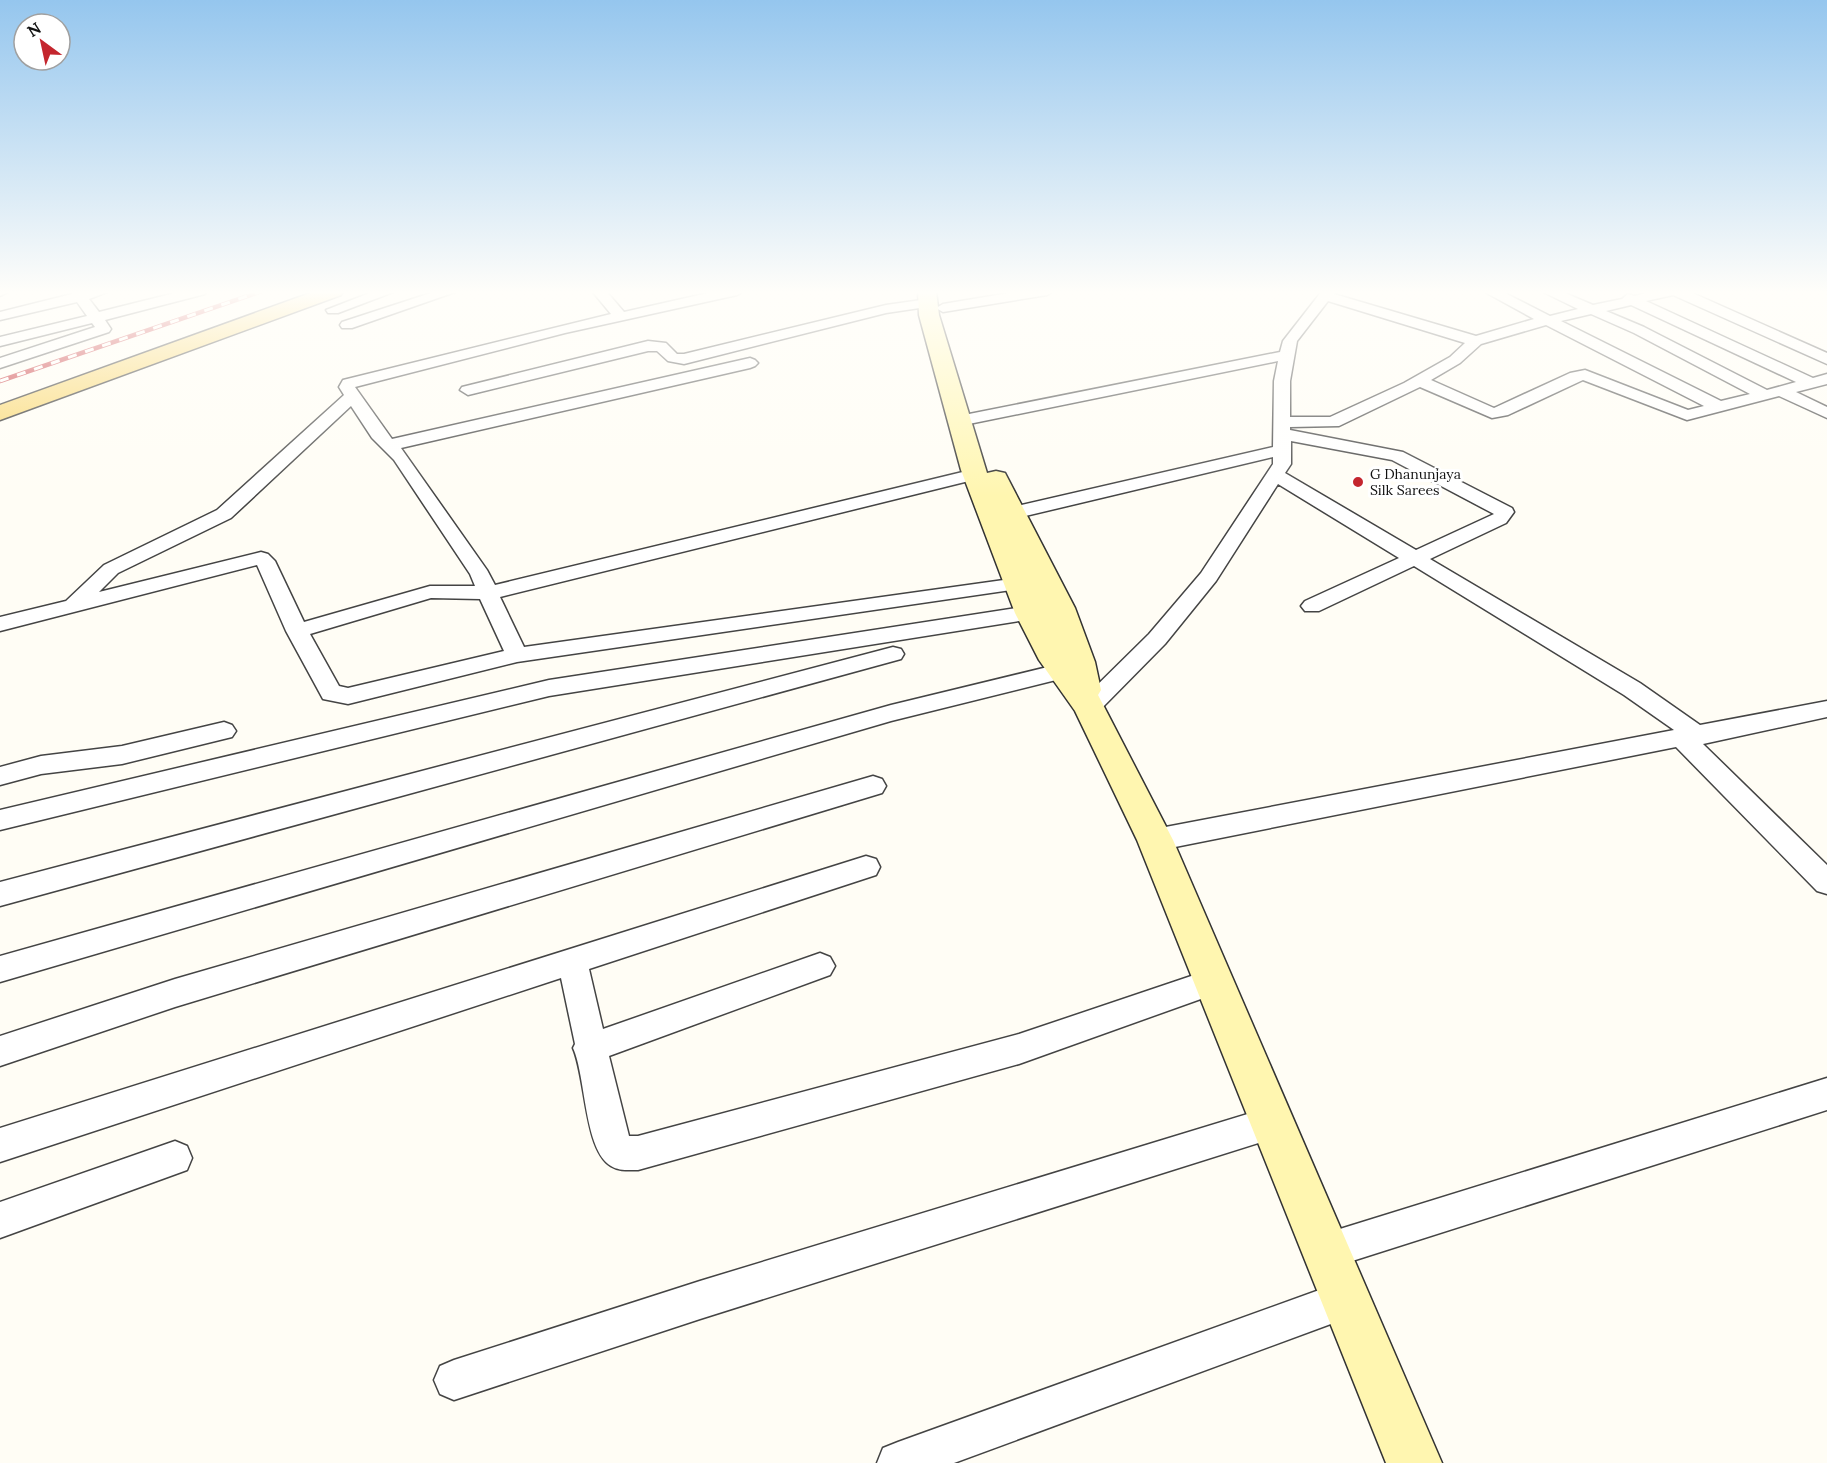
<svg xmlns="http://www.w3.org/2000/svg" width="1827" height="1463" viewBox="0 0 1827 1463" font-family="Lora,serif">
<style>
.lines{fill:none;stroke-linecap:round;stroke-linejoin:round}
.street-casing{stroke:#444;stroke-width:3}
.secondary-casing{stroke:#333;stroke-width:3}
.primary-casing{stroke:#222;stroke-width:3}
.street{fill:#fff;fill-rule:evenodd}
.secondary{fill:#fff6b0;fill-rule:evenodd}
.primary{fill:#f9d66b;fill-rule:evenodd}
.rail-casing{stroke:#c4262e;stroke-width:4.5}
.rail{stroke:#fff;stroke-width:3;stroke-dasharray:9;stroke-linecap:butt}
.poi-dot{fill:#c4262e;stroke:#fff;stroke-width:2}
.labels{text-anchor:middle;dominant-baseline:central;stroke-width:6;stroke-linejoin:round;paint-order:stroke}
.far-poi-label{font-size:14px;fill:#111;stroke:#fff;text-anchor:start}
</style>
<rect width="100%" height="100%" fill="#fffdf5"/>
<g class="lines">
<defs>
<g id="street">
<path d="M0 291H11L0 296Z"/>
<path d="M69 291H110L89 299 99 312 183 291H207L205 294 105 320 111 329 109 332 0 368V358L95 327 92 323 0 346V337L87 316 77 302 0 320V312L72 294Z"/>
<path d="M375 291H396L338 313H328L326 310Z"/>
<path d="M437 291H458L352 328H342L340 325 342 322Z"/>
<path d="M592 291H606L624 312 717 291H744L737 295 565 333 355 387 392 439 750 358 755 360 758 363 755 366 750 368 401 448 487 570 495 585 975 469 984 474 981 478 500 597 524 647 1018 578 1025 580 1028 584 1025 588 517 662 348 704 323 699 286 631 257 565 0 631V617L66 601 104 565 217 510 344 395 339 387 343 380 611 314ZM351 406 372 438 394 460 470 574 475 586H430L304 622 275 561 268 554 261 552 99 592 118 573 231 518ZM431 598 480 599 504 651 348 688 339 686 310 634Z"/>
<path d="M1021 291H1054L1047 295 943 312 936 308 943 304Z"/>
<path d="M1322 291H1336L1334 294 1476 336 1534 319 1483 291H1501L1550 316 1578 309 1541 291H1560L1593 305 1622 299 1628 294 1634 296 1654 291H1688L1827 353V364L1673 295 1646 301 1813 378 1827 374V384L1796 392 1827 407V418L1779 396 1687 420 1583 380 1508 415 1492 418 1420 387 1339 426 1290 427V430L1403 452 1512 508 1514 512 1506 523 1430 559 1640 683 1700 725 1827 701V717L1703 744 1827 865V894L1817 891 1676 747 1155 851 1146 847 1142 840 1146 833 1155 829 1674 730 1624 695 1414 566 1319 611H1305L1301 606 1305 601 1399 558 1278 484 1216 581 1165 644 1097 713 1089 715 1081 713 1077 707 1081 701 1149 634 1201 573 1273 464V457L1013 519 1004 513 1013 507 1273 447 1274 381 1278 361 959 426 951 421 959 416 1280 352 1283 341ZM1328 301 1465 343 1450 357 1404 383 1330 417H1290V381L1297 341ZM1631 305 1796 382 1767 390 1644 327 1606 311ZM1591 314 1634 333 1750 394 1721 401 1561 321ZM1546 325 1704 406 1688 410 1585 370 1570 373 1494 408 1431 380 1460 363 1481 344ZM1291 441 1392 460 1494 514 1416 550 1285 473 1291 464Z"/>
<path d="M928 299 935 303 933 306 886 313 684 364 668 361 657 351H648L468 395 460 390 462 387 648 341 666 343 677 354H684L886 305Z"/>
<path d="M1030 606 1038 608 1041 613 1038 618 549 696 0 830V810L549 680Z"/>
<path d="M893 647 901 649 904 654 901 659 0 906V882Z"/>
<path d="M1064 663 1072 666 1075 671 1072 676 891 721 0 982V956L891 705Z"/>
<path d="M224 722 232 725 236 731 232 737 122 764 41 774 0 785V767L41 756 122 746Z"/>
<path d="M873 776 882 779 886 786 882 793 175 1007 0 1066V1036L175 979Z"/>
<path d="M866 856 876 859 880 867 876 875 589 969 603 1029 820 953 830 957 835 966 830 975 609 1056 629 1136H638L1019 1034 1215 968 1226 972 1230 981 1226 990 1019 1064 638 1170C628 1170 619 1171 611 1166 584 1150 586 1076 573 1048L575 1044 561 978 0 1162V1128Z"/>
<path d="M1827 1078V1110L1327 1269 1314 1264 1309 1251 1314 1238 1327 1233Z"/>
<path d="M1274 1106 1286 1110 1291 1122 1286 1134 1274 1138 700 1319 454 1400 440 1394 434 1380 440 1366 454 1360 700 1281Z"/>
<path d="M175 1141 187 1146 192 1158 187 1170 0 1238V1202Z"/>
<path d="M1347 1280 1360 1286 1366 1299 1360 1312 1347 1318 954 1463H877L883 1448 898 1442Z"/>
</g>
<path id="secondary" d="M918 291H936L939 315 987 473 996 471 1005 473 1075 608 1095 662 1101 690 1098 695 1173 840 1442 1463H1386L1137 840 1075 711 1039 660 1015 613 961 470 919 315Z"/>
<path id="primary" d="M316 291H343L341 295 0 420V405Z"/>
</defs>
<use href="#street" class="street-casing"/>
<use href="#secondary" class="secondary-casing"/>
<use href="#primary" class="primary-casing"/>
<use href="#street" class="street"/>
<use href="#secondary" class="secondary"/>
<use href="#primary" class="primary"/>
<defs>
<path id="rail" d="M0 381 262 291"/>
</defs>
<use href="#rail" class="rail-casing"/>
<use href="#rail" class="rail"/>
</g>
<linearGradient id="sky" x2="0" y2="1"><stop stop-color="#95c6ee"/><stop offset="0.59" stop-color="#fffefa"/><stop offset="1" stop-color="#fffefa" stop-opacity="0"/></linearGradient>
<rect width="1827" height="496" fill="url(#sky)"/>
<circle class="poi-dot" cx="1358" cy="482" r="6"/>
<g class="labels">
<g class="far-poi-label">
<text x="1370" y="474">G Dhanunjaya<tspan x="1370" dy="16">Silk Sarees</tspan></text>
</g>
</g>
<g transform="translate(42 42) rotate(327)"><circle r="28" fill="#ffffff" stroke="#a0a0a0" stroke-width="1.5"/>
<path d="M0-4.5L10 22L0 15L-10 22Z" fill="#c4262e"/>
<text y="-9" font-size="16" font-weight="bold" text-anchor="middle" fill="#111111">N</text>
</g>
</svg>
